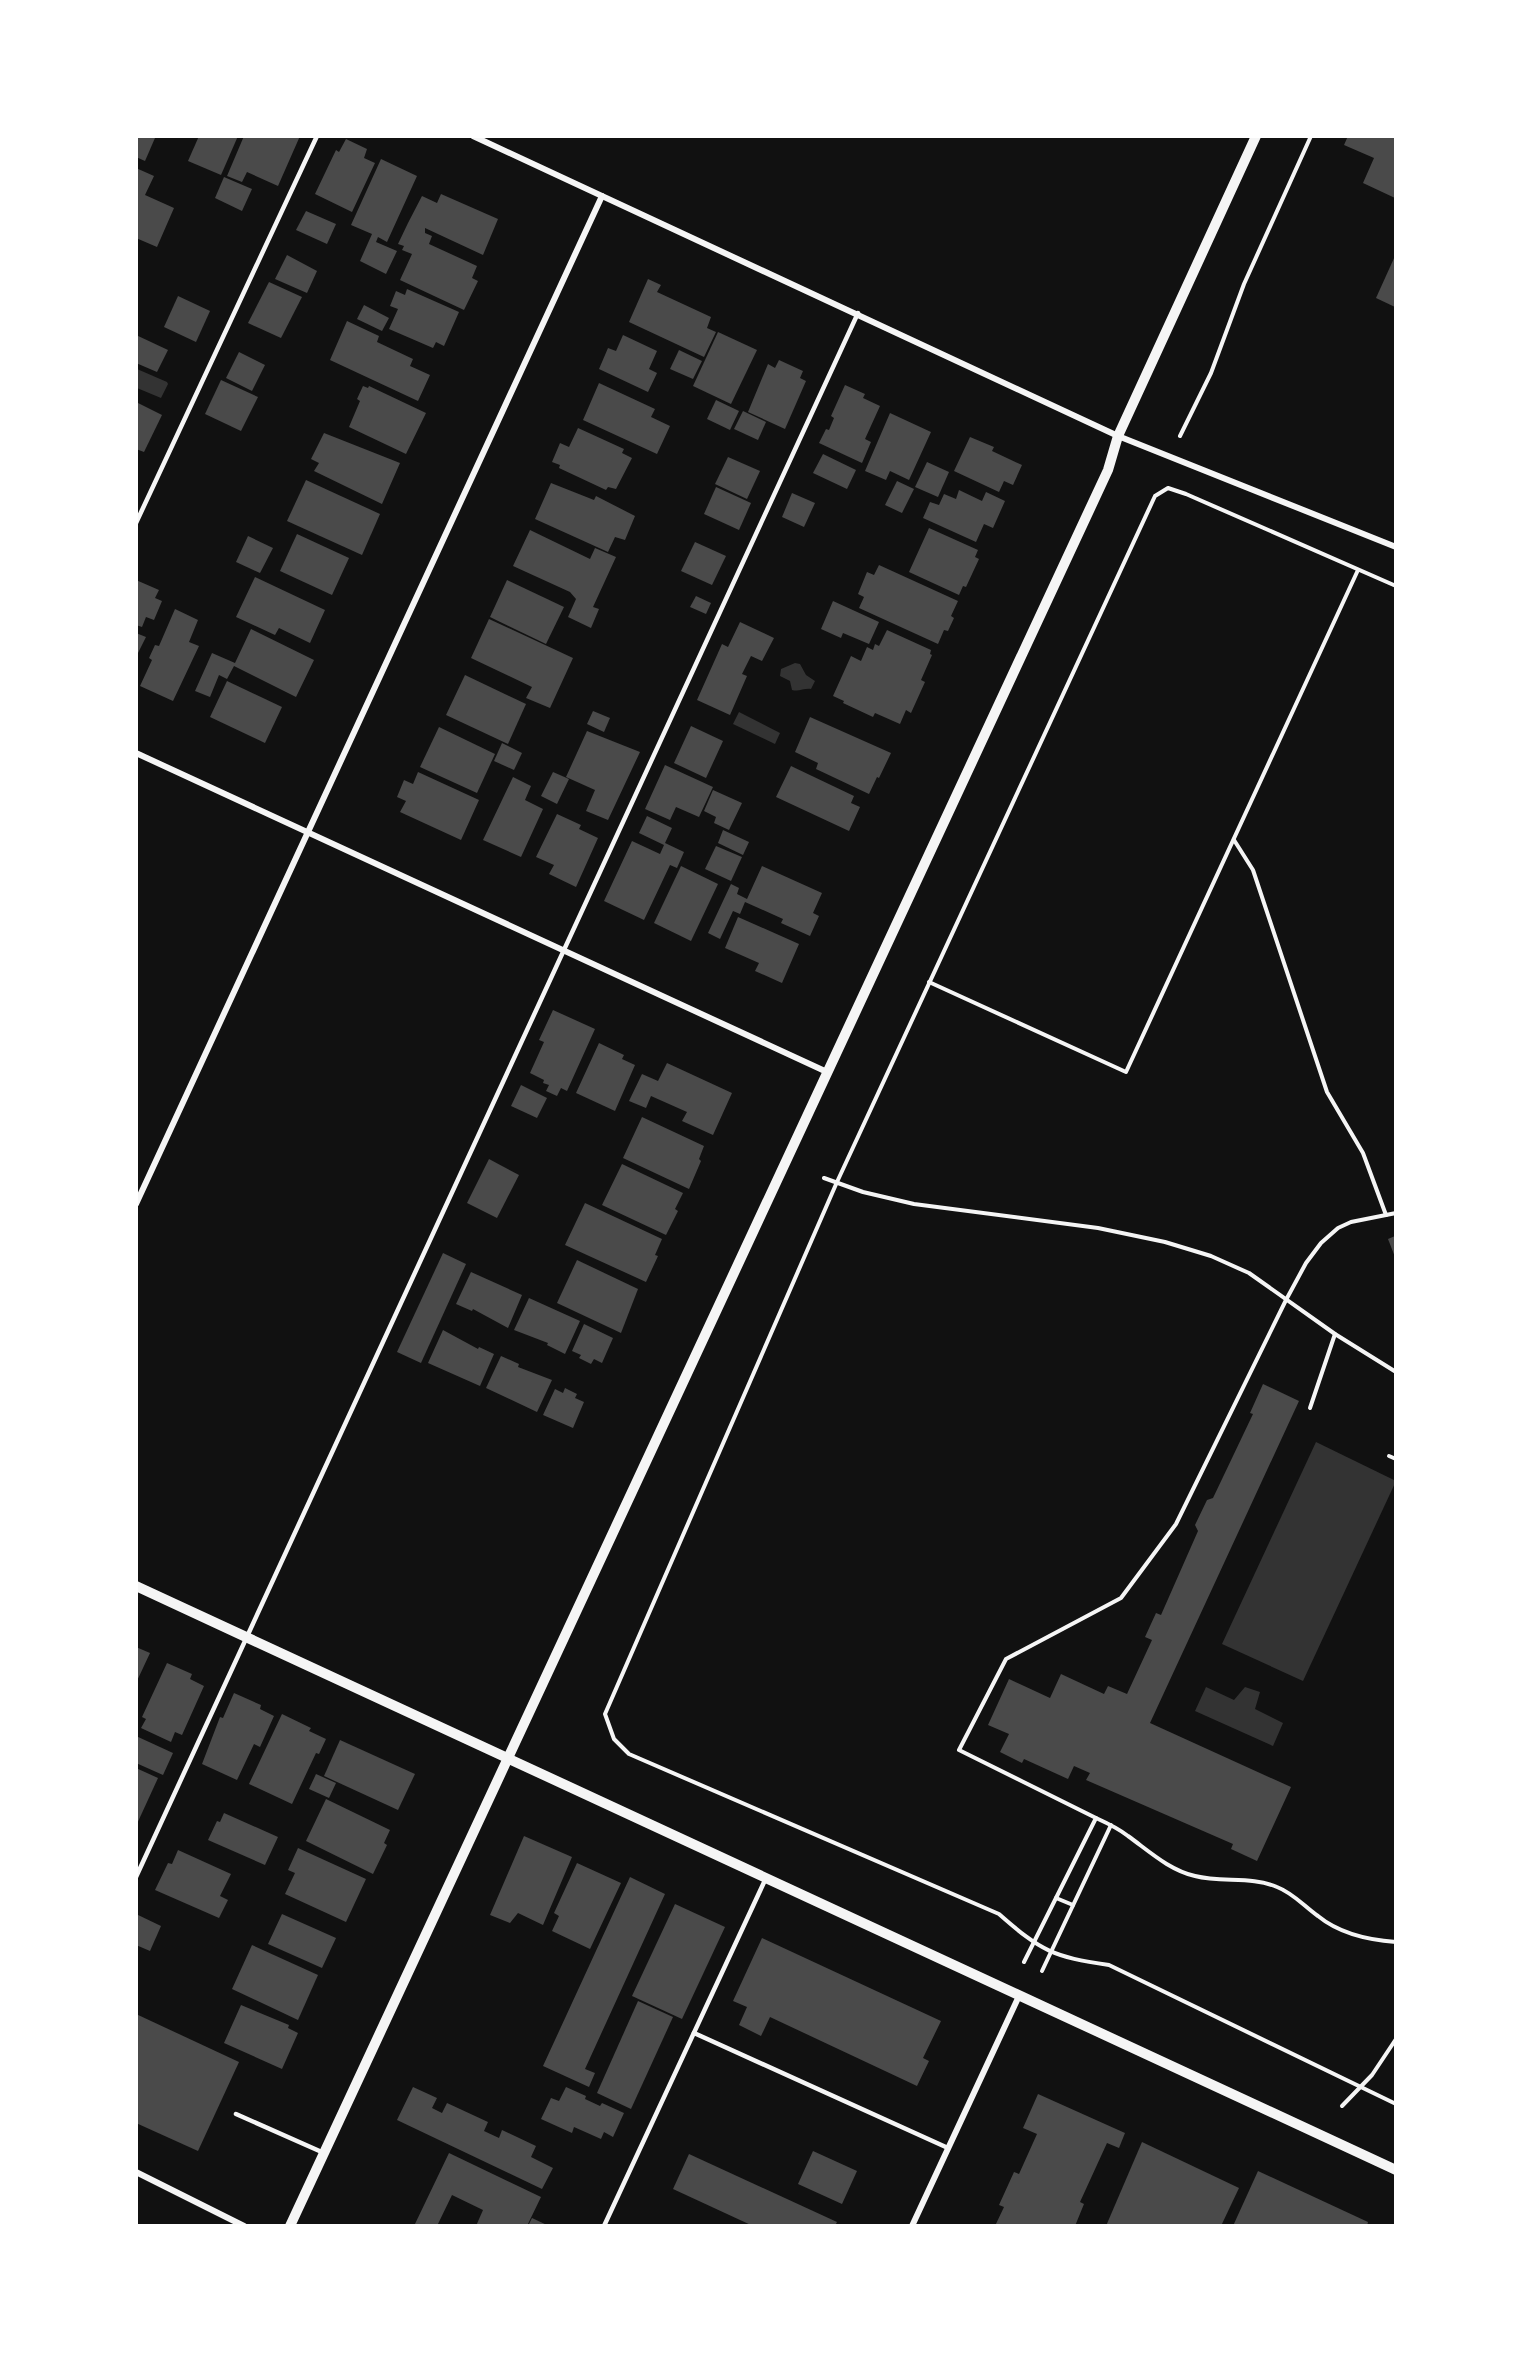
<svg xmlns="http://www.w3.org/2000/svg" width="1532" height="2362" viewBox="0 0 1532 2362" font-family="'PT Sans Narrow',sans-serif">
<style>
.water{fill:#333}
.building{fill:#4a4a4a}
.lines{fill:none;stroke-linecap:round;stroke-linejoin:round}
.path{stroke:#f5f5f5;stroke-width:4}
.service{stroke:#f5f5f5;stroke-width:4.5}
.minor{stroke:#f5f5f5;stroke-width:6}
.tertiary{stroke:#f5f5f5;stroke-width:10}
</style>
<rect width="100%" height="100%" fill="#111"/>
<g class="water">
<path d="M137 369 167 382 168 384 161 398 137 388Z"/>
<path d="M795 663 800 664 806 675 815 681 811 689C804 688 799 692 792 690L790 681 780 676 781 669Z"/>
<path d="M739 712 780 733 775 744 733 724Z"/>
<path d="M1316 1442 1396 1481 1303 1681 1222 1644Z"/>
<path d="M1206 1687 1234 1700 1245 1687 1260 1692 1255 1709 1283 1723 1273 1746 1195 1711Z"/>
</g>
<g class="building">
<path d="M136 136 155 138 145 161 136 157Z"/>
<path d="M199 136H238L221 175 188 161Z"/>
<path d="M244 136H300L278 186 247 172 242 182 227 176Z"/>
<path d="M1348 136H1395V198L1363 183 1374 158 1344 145Z"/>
<path d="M346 139 367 149 364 158 375 163 352 212 315 194 336 150 339 152Z"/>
<path d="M381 159 417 176 387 242 378 237 376 242 397 251 386 274 360 261 372 234 351 225Z"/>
<path d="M136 168 154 176 145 195 174 208 157 247 136 238Z"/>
<path d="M224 177 252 189 242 211 215 198Z"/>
<path d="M441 194 498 219 483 255 425 228V233L432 236 429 244 477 266 472 278 478 281 464 310 400 280 412 254 402 250 404 246 398 244 408 223 422 196 437 203Z"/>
<path d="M306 211 336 224 327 244 296 230Z"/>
<path d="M287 255 317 271 307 293 275 279Z"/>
<path d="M1395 256V307L1376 298Z"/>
<path d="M648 279 661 285 657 292 711 317 707 328 716 332 704 357 629 322Z"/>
<path d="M269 282 302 297 281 338 248 323Z"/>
<path d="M407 289 459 312 444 346 436 342 433 348 389 329 398 309 390 306 396 291 405 295Z"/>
<path d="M178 296 210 311 196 342 164 327Z"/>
<path d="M364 305 389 318 382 331 357 319Z"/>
<path d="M347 321 379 336 377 342 413 359 410 366 430 375 418 401 330 360Z"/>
<path d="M718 332 757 350 731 404 693 386Z"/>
<path d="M136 335 168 350 157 372 136 363Z"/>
<path d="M623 335 657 351 649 369 657 373 648 392 599 369 608 348 616 351Z"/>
<path d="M679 350 702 361 693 379 670 369Z"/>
<path d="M239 352 265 365 252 391 226 378Z"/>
<path d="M779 360 803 371 800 378 806 381 785 429 748 412 768 364 775 368Z"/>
<path d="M221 380 258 397 241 431 205 414Z"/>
<path d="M599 383 655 409 651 417 670 426 657 454 583 420Z"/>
<path d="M845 385 865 394 863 398 880 406 865 439 871 442 862 463 819 443 826 429 829 430 834 418 831 416Z"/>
<path d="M363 386 368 388 369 386 426 413 406 454 349 427 360 401 357 399Z"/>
<path d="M716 400 739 411 730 430 707 419Z"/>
<path d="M136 402 162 415 144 452 136 449Z"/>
<path d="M743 411 766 422 758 440 734 429Z"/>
<path d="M890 413 931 432 909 480 890 471 886 480 865 471Z"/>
<path d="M578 428 624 449 622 453 632 458 616 489 608 487 606 490 559 468 560 465 552 462 560 443 569 447Z"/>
<path d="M324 433 400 463 382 504 314 471 319 463 311 459Z"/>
<path d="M970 437 994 447 992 451 1022 465 1013 485 1004 481 999 492 954 471Z"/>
<path d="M823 454 856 470 847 489 813 473Z"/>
<path d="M728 457 760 471 747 499 715 484Z"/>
<path d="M927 462 949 472 938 497 915 487Z"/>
<path d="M306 480 380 514 362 555 287 521Z"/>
<path d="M897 481 914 489 902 513 885 505Z"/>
<path d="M551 483 594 500 596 496 635 516 625 540 615 537 608 552 535 519Z"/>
<path d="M716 487 751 503 739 530 704 514Z"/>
<path d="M959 490 982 501 986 492 1005 501 993 528 984 524 976 542 923 518 930 502 939 505 944 494 956 499Z"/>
<path d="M792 493 815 503 804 527 782 517Z"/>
<path d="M929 528 978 550 975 557 979 559 966 587 963 586 959 595 909 572Z"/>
<path d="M530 530 590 559 595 548 616 557 593 607 599 609 591 628 568 617 576 599 570 592 513 566Z"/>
<path d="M297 534 349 558 332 595 280 571Z"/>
<path d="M248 536 273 548 260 573 236 562Z"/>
<path d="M695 542 726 556 712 585 681 571Z"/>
<path d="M879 565 958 601 951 616 954 618 948 631 944 630 938 644 859 608 864 597 858 594 867 572 874 575Z"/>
<path d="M255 577 325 610 310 643 279 628 275 635 236 617Z"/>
<path d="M136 580 159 590 155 598 162 601 154 620 146 617 142 627 136 625Z"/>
<path d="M507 580 564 607 546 644 490 617Z"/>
<path d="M696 596 711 603 706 614 690 607Z"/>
<path d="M833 601 879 622 869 644 843 633 841 638 821 629Z"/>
<path d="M175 609 198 620 189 642 199 646 173 701 140 686 152 660 149 658 155 645 159 646Z"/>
<path d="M489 619 573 658 550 708 526 698 532 687 471 658Z"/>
<path d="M740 622 774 638 762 661 751 656 742 674 747 676 730 715 697 700 722 644 728 647Z"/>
<path d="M251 629 314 660 296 697 234 666 227 679 219 675 210 697 195 691 212 653 235 663Z"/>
<path d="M887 630 931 650 930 654 932 655 921 680 925 682 911 713 906 710 900 724 875 713 873 717 843 703 844 701 833 696 851 656 861 661 867 647 873 650 875 644 879 646Z"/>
<path d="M136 633 146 637 136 657Z"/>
<path d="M465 675 526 704 508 744 446 715Z"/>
<path d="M227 681 282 707 265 743 210 717Z"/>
<path d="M593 711 610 718 604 732 587 724Z"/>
<path d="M810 717 891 753 879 778 877 777 869 794 816 769 818 763 795 752Z"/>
<path d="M691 726 723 741 706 778 674 763Z"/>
<path d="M439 727 495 754 477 793 420 767Z"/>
<path d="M587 731 640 752 608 820 586 811 595 790 566 777Z"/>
<path d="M502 743 522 753 514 770 494 761Z"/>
<path d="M665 765 713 787 699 817 676 807 670 820 645 809Z"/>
<path d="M791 766 854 796 851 803 860 807 849 831 776 797Z"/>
<path d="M418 772 479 800 461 840 400 812 406 801 397 797 404 780 413 784Z"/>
<path d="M553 772 569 779 557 804 541 796Z"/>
<path d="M513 777 531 786 525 800 543 809 521 857 483 840Z"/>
<path d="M713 790 742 803 729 830 714 823 716 817 704 811Z"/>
<path d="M557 814 581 825 579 829 598 838 576 887 549 874 554 865 536 857Z"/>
<path d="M647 816 672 828 665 843 684 852 677 868 670 865 644 920 604 901 632 841 660 854 664 845 639 833Z"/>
<path d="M723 830 749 842 743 855 718 843Z"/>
<path d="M716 846 742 857 731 881 705 869Z"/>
<path d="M681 866 718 884 691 941 654 923Z"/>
<path d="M762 866 822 893 813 913 819 916 810 936 781 923 783 919 745 902 740 914 733 911 720 939 708 933 731 884 739 888 737 894 747 899Z"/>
<path d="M738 917 799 944 782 983 755 971 759 963 725 948Z"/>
<path d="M553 1010 595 1029 567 1091 561 1088 557 1096 546 1091 549 1085 543 1083 544 1080 530 1073 544 1042 539 1040Z"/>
<path d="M599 1043 624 1055 622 1059 635 1065 615 1111 576 1093Z"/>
<path d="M667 1063 732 1093 713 1135 682 1121 687 1112 651 1096 646 1108 629 1101 642 1074 658 1081Z"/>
<path d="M521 1085 547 1098 537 1118 511 1106Z"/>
<path d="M642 1117 704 1146 699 1159 701 1161 689 1189 623 1158Z"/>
<path d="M489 1159 519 1175 497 1218 467 1203Z"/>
<path d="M622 1164 683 1193 675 1209 678 1211 666 1235 602 1205Z"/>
<path d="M585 1203 662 1239 655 1255 658 1256 646 1282 565 1245Z"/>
<path d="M1395 1236V1257L1388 1239Z"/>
<path d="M443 1253 466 1264 421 1363 397 1352Z"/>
<path d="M577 1260 638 1289 621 1333 557 1303Z"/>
<path d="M471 1272 522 1295 508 1328 473 1309 472 1311 456 1304Z"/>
<path d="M529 1298 580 1321 565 1354 547 1345 548 1343 514 1330Z"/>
<path d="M584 1324 613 1338 602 1363 594 1359 591 1364 579 1358 581 1355 572 1351Z"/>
<path d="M443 1330 478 1349 479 1347 494 1354 480 1386 428 1363Z"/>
<path d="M501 1356 519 1364 518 1367 552 1380 537 1412 486 1388Z"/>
<path d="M1263 1384 1299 1401 1150 1723 1291 1787 1257 1861 1231 1849 1233 1844 1086 1780 1090 1773 1074 1766 1068 1779 1024 1759 1022 1763 1000 1752 1009 1734 988 1725 1009 1679 1050 1698 1061 1674 1104 1694 1108 1686 1127 1694 1152 1640 1145 1637 1156 1613 1161 1615 1198 1531 1195 1525 1207 1500 1213 1498 1253 1414 1250 1413Z"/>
<path d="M565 1388 577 1394 575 1398 584 1402 573 1428 543 1415 555 1389 563 1393Z"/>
<path d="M136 1647 150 1653 136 1683Z"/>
<path d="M167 1663 192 1674 190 1679 204 1686 182 1735 175 1732 171 1742 141 1728 146 1719 142 1717Z"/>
<path d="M234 1693 261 1705 260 1709 274 1716 260 1747 254 1744 237 1780 202 1764 220 1717 223 1718Z"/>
<path d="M282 1714 311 1728 309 1731 326 1739 319 1754 316 1753 292 1804 249 1784Z"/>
<path d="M136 1736 173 1753 163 1775 136 1763Z"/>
<path d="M340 1740 415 1774 398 1810 324 1776Z"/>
<path d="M136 1768 158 1778 136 1826Z"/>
<path d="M316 1774 336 1783 329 1798 309 1789Z"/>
<path d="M326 1799 390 1830 384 1843 387 1845 373 1874 306 1841Z"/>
<path d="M224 1813 278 1837 265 1865 208 1840 217 1821 220 1822Z"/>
<path d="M524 1836 572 1857 543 1925 518 1913 510 1923 490 1915Z"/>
<path d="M298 1848 366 1879 346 1922 285 1894 295 1873 288 1870Z"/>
<path d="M178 1850 231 1874 220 1896 228 1900 219 1918 155 1890 168 1863 172 1864Z"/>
<path d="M577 1863 621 1883 590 1949 552 1931 559 1916 554 1913Z"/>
<path d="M630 1877 665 1894 585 2069 595 2073 589 2087 543 2066Z"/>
<path d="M675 1904 725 1927 682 2019 632 1996Z"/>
<path d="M136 1914 161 1926 150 1951 136 1945Z"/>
<path d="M282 1914 336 1938 322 1968 268 1944Z"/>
<path d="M762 1938 941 2021 923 2058 929 2061 917 2086 770 2017 761 2036 739 2025 747 2007 733 2001Z"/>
<path d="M252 1945 318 1975 298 2020 232 1989Z"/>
<path d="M638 2001 673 2017 631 2109 597 2093Z"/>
<path d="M241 2005 289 2025 288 2028 298 2033 282 2069 224 2043Z"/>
<path d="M136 2014 239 2062 198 2151 136 2123Z"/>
<path d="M413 2087 437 2098 432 2108 442 2113 447 2103 488 2122 484 2131 499 2138 502 2130 536 2146 531 2157 553 2168 542 2189 397 2120Z"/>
<path d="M566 2087 586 2096 585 2099 600 2106 602 2103 624 2113 613 2137 604 2132 601 2139 574 2127 572 2133 541 2119 551 2098 559 2101Z"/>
<path d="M1038 2094 1125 2133 1119 2148 1107 2143 1080 2202 1084 2204 1075 2226H995L1004 2207 999 2205 1014 2172 1019 2174 1037 2134 1023 2128Z"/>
<path d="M1142 2142 1239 2188 1221 2226H1106Z"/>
<path d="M813 2151 857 2171 842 2204 798 2184Z"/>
<path d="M449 2153 541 2197 527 2226H476L483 2210 452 2195 437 2226H414Z"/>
<path d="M689 2154 837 2222 835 2226H753L673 2189Z"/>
<path d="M1258 2171 1368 2222 1367 2226H1233Z"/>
<path d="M532 2218 549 2226H528Z"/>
</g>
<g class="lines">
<g class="path">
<path d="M1180 436 1211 373 1244 284 1311 136"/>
<path d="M1396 586 1186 494 1168 488 1155 496 837 1182 605 1714 614 1739 629 1754 999 1914C1041 1951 1053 1957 1109 1965L1396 2104"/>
<path d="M1234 840 1253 870 1327 1092 1363 1153 1386 1215"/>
<path d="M929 982 1126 1072 1358 570"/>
<path d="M824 1178 863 1192 914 1204 1098 1228 1165 1242 1211 1256 1249 1273 1335 1334 1396 1372"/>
<path d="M1310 1408 1335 1334"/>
<path d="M1389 1456 1396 1459"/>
<path d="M1096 1818C1107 1823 1118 1828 1128 1836 1149 1851 1169 1870 1195 1876 1222 1883 1251 1876 1277 1887 1293 1893 1304 1906 1318 1916 1340 1934 1368 1940 1396 1942"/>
<path d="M1056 1898 1073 1905"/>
<path d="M1024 1962 1096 1818 959 1750 1006 1659 1121 1598 1176 1524 1286 1300 1306 1263 1321 1243 1338 1228 1351 1222 1396 1213"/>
<path d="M1042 1971 1111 1825"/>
<path d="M1342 2106 1372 2075 1396 2039"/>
</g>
<g class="service">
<path d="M136 523 317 136"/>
<path d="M136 1877 858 313"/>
<path d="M694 2033 948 2148"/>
<path d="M236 2114 324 2153"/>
<path d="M604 2226 766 1878"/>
</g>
<g class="minor">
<path d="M473 136 1118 436 1396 547"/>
<path d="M136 753 827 1072"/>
<path d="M136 1204 602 196"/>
<path d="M136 2172 244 2226"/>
<path d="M912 2226 1019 1996"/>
</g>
<g class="tertiary">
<path d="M136 1586 1396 2170"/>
<path d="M290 2226 1108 470 1118 436 1256 136"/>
</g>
</g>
<rect width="1532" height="2362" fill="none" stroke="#ffffff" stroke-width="276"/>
</svg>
